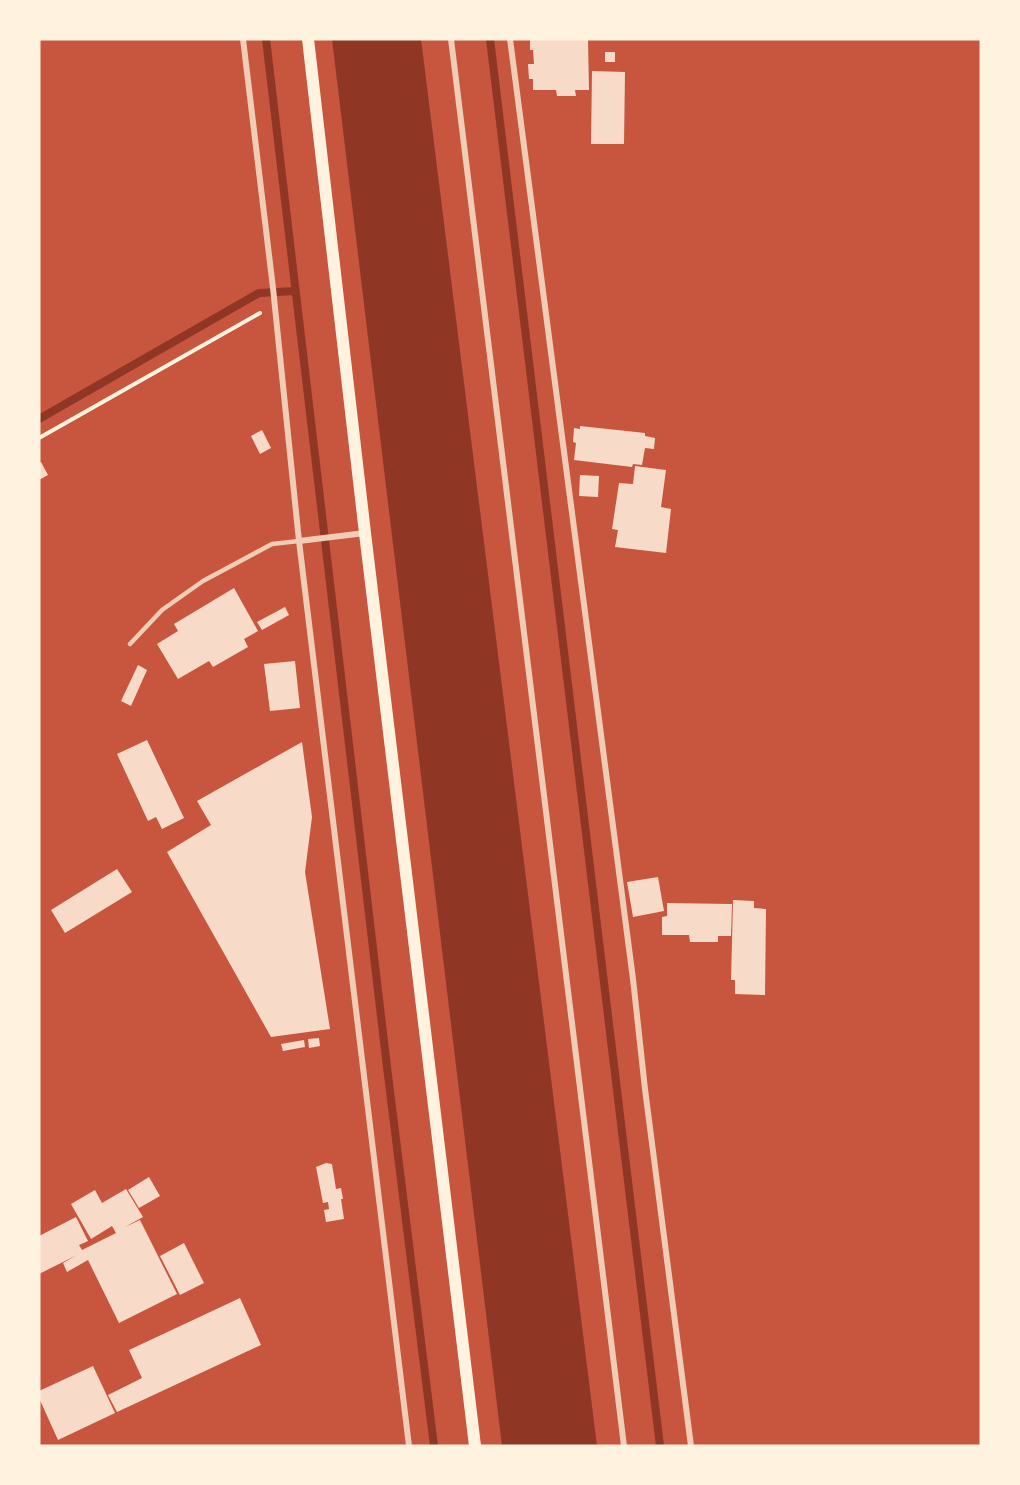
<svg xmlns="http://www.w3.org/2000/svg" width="1020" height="1485" viewBox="0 0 1020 1485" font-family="Barlow,sans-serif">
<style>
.water{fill:#8f3625}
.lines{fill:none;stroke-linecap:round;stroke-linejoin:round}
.stream{stroke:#8f3625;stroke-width:8}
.building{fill:#f7dbc8}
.path{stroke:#fff3e0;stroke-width:4}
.service{stroke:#f1ccb7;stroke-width:4.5}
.minor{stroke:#f1ccb7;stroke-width:6}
.secondary{stroke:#fff3e0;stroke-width:12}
</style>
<rect width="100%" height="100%" fill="#c8553d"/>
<path class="water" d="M332 39H421L597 1446H502Z"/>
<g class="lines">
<g class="stream">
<path d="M266 39 387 1067 434 1446"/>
<path d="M490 39 660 1446"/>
<path d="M39 419 259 293 295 291"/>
</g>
</g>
<g class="building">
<path d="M530 39H588L589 90H575L576 96H557L556 90H533V79H529L528 64H534L533 50H530Z"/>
<rect x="605" y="52" width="10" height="10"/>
<path d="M592 71 625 72 624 144H591Z"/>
<path d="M580 426 645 433V436L655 438 654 449 645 448 642 465 633 464 632 467 574 460 576 443 573 442 574 428 580 429Z"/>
<path d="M262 430 271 448 260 454 251 436Z"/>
<path d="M41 462 48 475 39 480V463Z"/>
<path d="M635 466 666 470 661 507 671 509 666 553 615 547 618 530 612 529 619 483 633 484Z"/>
<path d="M580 475 599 476 598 497 579 496Z"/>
<path d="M234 588 258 631 244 639 248 647 213 667 209 661 178 679 157 644 178 631 174 624Z"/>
<path d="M285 607 289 615 262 630 257 622Z"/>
<path d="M295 661 300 708 270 711 264 664Z"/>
<path d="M138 665 147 670 131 706 121 701Z"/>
<path d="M147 740 184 818 162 829 156 817 148 821 117 754Z"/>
<path d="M302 742 312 817 305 872 330 1029 271 1037 167 852 211 825 197 801Z"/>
<path d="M117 869 132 892 65 933 51 910Z"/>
<path d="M658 877 664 911 633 917 627 882Z"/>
<path d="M733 900 754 901V908L766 909 765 995 735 994V980H731Z"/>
<path d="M667 903 732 904 731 936H718V942H690L689 935H662V917L667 916Z"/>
<path d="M319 1038 320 1046 309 1048 308 1039Z"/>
<path d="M304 1040 305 1047 283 1051 281 1044Z"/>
<path d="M326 1163 332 1164 336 1189 341 1188 343 1199H341L344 1219 326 1222 324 1210 329 1209 328 1202 323 1203 316 1167Z"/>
<path d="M149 1177 160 1196 139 1208 128 1190Z"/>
<path d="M126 1189 143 1217 125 1227 140 1220 177 1294 119 1323 88 1260 67 1272 63 1263 77 1255 39 1274V1236L76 1217 88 1241 79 1245 82 1250 116 1233 112 1226 91 1239 71 1204 95 1190 102 1203Z"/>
<path d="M184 1243 204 1283 180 1295 160 1256Z"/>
<path d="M240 1298 261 1345 117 1412 108 1395 142 1378 129 1350Z"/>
<path d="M93 1366 115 1413 58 1440 39 1398V1391Z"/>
</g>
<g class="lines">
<path class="path" d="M39 438 260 313"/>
<path class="service" d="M130 644 162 610 203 581 272 544 299 541"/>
<g class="minor">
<path d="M243 39 273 288 299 541 409 1446"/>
<path d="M451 39 624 1446"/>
<path d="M510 39 633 979 645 1089 691 1446"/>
<path d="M299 541 365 533"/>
</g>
<path class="secondary" d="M308 39 365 533 475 1446"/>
</g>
<rect width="1020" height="1485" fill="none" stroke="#fff3e0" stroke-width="81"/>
</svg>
